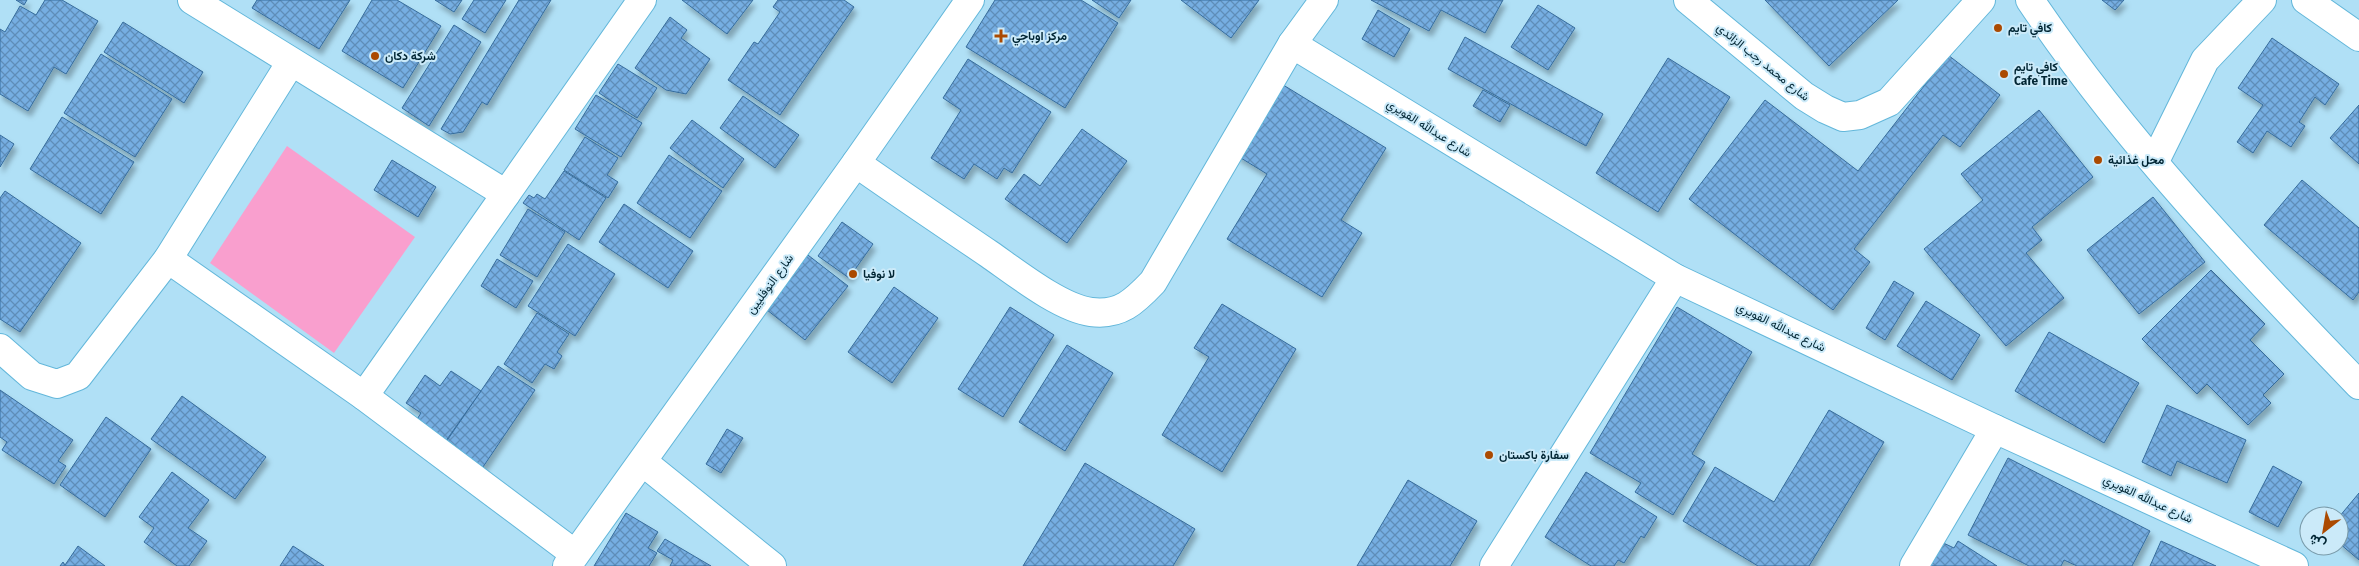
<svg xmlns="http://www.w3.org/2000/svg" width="2359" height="566" viewBox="0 0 2359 566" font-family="'Fira Sans',Vazirmatn,sans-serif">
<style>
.green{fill:#f99fce}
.building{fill:url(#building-cross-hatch);stroke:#366c9c;filter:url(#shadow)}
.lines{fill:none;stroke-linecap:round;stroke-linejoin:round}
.minor-casing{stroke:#63b7da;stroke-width:30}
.primary-casing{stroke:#63b7da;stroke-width:30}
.minor{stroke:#fff;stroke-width:28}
.primary{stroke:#fff;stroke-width:28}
.poi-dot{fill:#ab4a01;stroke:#cbeaf9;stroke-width:2}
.labels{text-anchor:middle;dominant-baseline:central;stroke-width:4;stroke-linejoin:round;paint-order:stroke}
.poi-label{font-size:12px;font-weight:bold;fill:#002533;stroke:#cbeaf9;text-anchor:start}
.street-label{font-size:12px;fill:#002533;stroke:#cbeaf9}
</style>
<defs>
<pattern id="building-cross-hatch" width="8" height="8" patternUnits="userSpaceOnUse" patternTransform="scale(1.25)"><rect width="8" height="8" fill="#76aee2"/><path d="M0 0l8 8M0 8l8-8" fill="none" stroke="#5e8db8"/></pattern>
<filter id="shadow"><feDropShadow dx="3" dy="5.5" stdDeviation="2.5" flood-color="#0004"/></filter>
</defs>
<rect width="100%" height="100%" fill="#b0e0f6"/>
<path class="green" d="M287 146 415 237 334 353 210 263Z"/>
<g class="building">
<path d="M16 0H27L24 5Z"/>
<path d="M45 0H62L98 21 66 74 54 67 28 111 0 94V29L5 32 20 6 36 15Z"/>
<path d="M257 0H350L319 49 252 8Z"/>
<path d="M372 0H397L441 26 403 88 342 51Z"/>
<path d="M435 0H462L454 12Z"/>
<path d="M474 0H506L485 33 462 19Z"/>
<path d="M519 0H551L487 105 482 102 463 132 450 134 441 129Z"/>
<path d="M682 0H753L727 34Z"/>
<path d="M778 0H844L854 7 780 115 728 80 754 42 758 44 780 12 773 7Z"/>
<path d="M995 0H1081L1118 23 1065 108 966 47Z"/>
<path d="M1092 0H1131L1119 18Z"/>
<path d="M1181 0H1259L1231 38Z"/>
<path d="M1371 0H1503L1485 33 1441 10 1429 31Z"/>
<path d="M1765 0H1898L1829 66Z"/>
<path d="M2102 0H2124L2115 10Z"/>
<path d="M1538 5 1575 28 1548 70 1511 47Z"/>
<path d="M1378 10 1410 29 1394 57 1362 39Z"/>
<path d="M670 17 687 30 681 38 710 59 686 94 666 90 635 68Z"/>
<path d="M123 22 203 72 184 103 104 52Z"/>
<path d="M454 25 481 42 429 126 402 108Z"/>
<path d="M1465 37 1603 114 1586 146 1448 69Z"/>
<path d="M2272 38 2339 84 2325 105 2315 97 2299 122 2305 126 2291 147 2267 131 2253 153 2237 142 2263 105 2238 88Z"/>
<path d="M101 54 172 99 135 157 64 113Z"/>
<path d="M1948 55 2000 95 1960 147 1943 135 1854 249 1870 262 1833 310 1689 199 1765 100 1858 171Z"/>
<path d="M1668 58 1730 97 1658 212 1596 173Z"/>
<path d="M968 59 1051 112 1012 173 1004 168 997 179 974 164 964 179 931 158 961 110 943 98Z"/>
<path d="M618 64 657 88 637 118 599 93Z"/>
<path d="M1280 83 1386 148 1341 220 1362 233 1322 297 1227 239 1267 174 1236 155Z"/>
<path d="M1483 90 1510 105 1500 122 1473 106Z"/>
<path d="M596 95 642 123 621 157 575 129Z"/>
<path d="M743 96 799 135 775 168 720 128Z"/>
<path d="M2359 105V164L2330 138Z"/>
<path d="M2039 110 2093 177 2032 227 2042 240 2026 253 2064 298 2006 346 1924 249 1983 200 1961 174Z"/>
<path d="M62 117 134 162 101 214 30 169Z"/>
<path d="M692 120 744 159 723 188 670 148Z"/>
<path d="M1082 129 1127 161 1067 243 1005 199 1024 174 1040 186Z"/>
<path d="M0 135 14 144 0 167Z"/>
<path d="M585 137 618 158 607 175 618 182 608 198 564 170Z"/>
<path d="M669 155 722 191 690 238 637 203Z"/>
<path d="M392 160 436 187 418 217 374 190Z"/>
<path d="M564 171 606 198 579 240 523 203 529 195 534 198 537 194 545 199Z"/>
<path d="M2302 180 2359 228V292L2353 300 2264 225Z"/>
<path d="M5 191 81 243 20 332 0 319V198Z"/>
<path d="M2153 197 2205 262 2139 314 2087 250Z"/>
<path d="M624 204 693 251 668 288 599 242Z"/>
<path d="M528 209 565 232 537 277 500 255Z"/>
<path d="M842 222 873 244 849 278 818 256Z"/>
<path d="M568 244 615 274 575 336 528 306Z"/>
<path d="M804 252 848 286 805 340 762 306Z"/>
<path d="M497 259 533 281 516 308 481 286Z"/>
<path d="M2211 270 2265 324 2250 340 2284 374 2263 395 2271 403 2248 425 2207 384 2197 394 2142 339Z"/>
<path d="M1894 281 1914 293 1885 340 1866 328Z"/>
<path d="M894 287 938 318 892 383 848 352Z"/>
<path d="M1926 301 1980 335 1952 380 1897 346Z"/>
<path d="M1222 304 1296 349 1222 472 1162 435 1209 357 1194 348Z"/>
<path d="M1010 307 1054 335 1003 417 958 389Z"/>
<path d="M1677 307 1752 352 1692 454 1705 462 1673 515 1635 492 1641 483 1590 453Z"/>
<path d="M537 313 569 334 557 352 562 356 554 369 545 364 532 383 504 364Z"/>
<path d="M2049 332 2139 383 2104 443 2015 391Z"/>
<path d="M1067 345 1113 373 1065 451 1019 422Z"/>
<path d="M498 366 535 390 483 467 446 442Z"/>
<path d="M451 371 481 391 443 445 414 424 421 413 406 403 425 375 440 386Z"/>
<path d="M0 390 73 440 58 461 66 466 54 484 2 450 7 442 0 437Z"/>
<path d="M182 396 266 457 235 499 151 439Z"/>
<path d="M2167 405 2246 440 2227 483 2177 461 2171 476 2142 462Z"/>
<path d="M1829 410 1884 442 1809 566H1758L1683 521 1715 467 1774 502Z"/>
<path d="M106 417 151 449 105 517 60 485Z"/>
<path d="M727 429 743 438 721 473 706 464Z"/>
<path d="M2008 458 2150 531 2132 566H2077L2064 560 2061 566H2029L1968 535Z"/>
<path d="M1085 463 1195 529 1173 566H1023Z"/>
<path d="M2273 466 2302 482 2278 527 2249 512Z"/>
<path d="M172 472 209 500 188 528 207 541 189 566H177L144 542 154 528 139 517Z"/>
<path d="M1586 472 1657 517 1644 538 1641 536 1624 563 1618 560 1614 566H1591L1545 537Z"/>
<path d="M1408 480 1477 521 1450 566H1357Z"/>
<path d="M2359 493V560L2339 543V517Z"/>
<path d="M626 513 658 532 648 548 657 553 649 566H594Z"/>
<path d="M665 539 711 566H670L673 560 657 551Z"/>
<path d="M1937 540 1954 548 1958 541 1997 566H1920Z"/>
<path d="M2161 541 2216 566H2150Z"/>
<path d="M78 546 105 566H60L63 562 65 565Z"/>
<path d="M293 546 324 566H280Z"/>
</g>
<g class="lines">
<defs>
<g id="minor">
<path d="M192 0 506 194 642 0"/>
<path d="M1688 0 1804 96 1825 109 1843 117 1860 115 1889 102 1981 0"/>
<path d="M2030 0C2124 140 2242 264 2359 385"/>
<path d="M2306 0 2359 37"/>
<path d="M1292 44 1675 278 1995 429 2294 566"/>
<path d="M2155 161 2205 60 2262 0"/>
<path d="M856 163C900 194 945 224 989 254 1015 272 1060 308 1091 312 1120 316 1135 301 1153 282L1292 44 1324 0"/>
<path d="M506 194 364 396 575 554"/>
<path d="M168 259 364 396"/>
<path d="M0 348 32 376 57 384 78 376 168 259 291 62"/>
<path d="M643 462 772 566"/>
<path d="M1494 566 1675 278"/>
<path d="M1914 566 1995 429"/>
</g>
<path id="primary" d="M567 566 856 163 970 0"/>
</defs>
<use href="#minor" class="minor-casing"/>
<use href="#primary" class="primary-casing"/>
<use href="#minor" class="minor"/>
<use href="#primary" class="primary"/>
</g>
<g class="poi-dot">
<circle cx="1998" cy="28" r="5"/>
<path d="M998.5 28.5h5v5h5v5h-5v5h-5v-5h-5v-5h5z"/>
<circle cx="375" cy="56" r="5"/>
<circle cx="2004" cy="74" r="5"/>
<circle cx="2098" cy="160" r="5"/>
<circle cx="853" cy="274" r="5"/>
<circle cx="1489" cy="455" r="5"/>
</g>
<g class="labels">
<g class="poi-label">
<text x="2008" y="28">كافي تايم</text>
<text x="1012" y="36">مركز اوباجي</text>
<text x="385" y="56">شركة دكان</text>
<text x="2014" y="67">كافي تايم<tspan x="2014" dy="14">Cafe Time</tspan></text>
<text x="2108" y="160">محل غذائية</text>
<text x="863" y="274">لا نوفيا</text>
<text x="1499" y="455">سفارة باكستان</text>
</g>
<g class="street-label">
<text transform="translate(1763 62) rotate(39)">شارع محمد رجب الزائدي</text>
<text transform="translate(1429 128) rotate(32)">شارع عبدالله القويري</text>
<text transform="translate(770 284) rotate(-54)">شارع النوفليين</text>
<text transform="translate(1781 327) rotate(26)">شارع عبدالله القويري</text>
<text transform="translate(2148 499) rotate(25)">شارع عبدالله القويري</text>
</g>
</g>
<g transform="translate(2324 531) rotate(211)"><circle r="24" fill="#cbeaf9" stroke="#7a9baa"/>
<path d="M0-4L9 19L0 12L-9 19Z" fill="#ab4a01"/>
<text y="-8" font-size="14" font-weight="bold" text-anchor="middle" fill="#002533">ش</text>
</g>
</svg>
